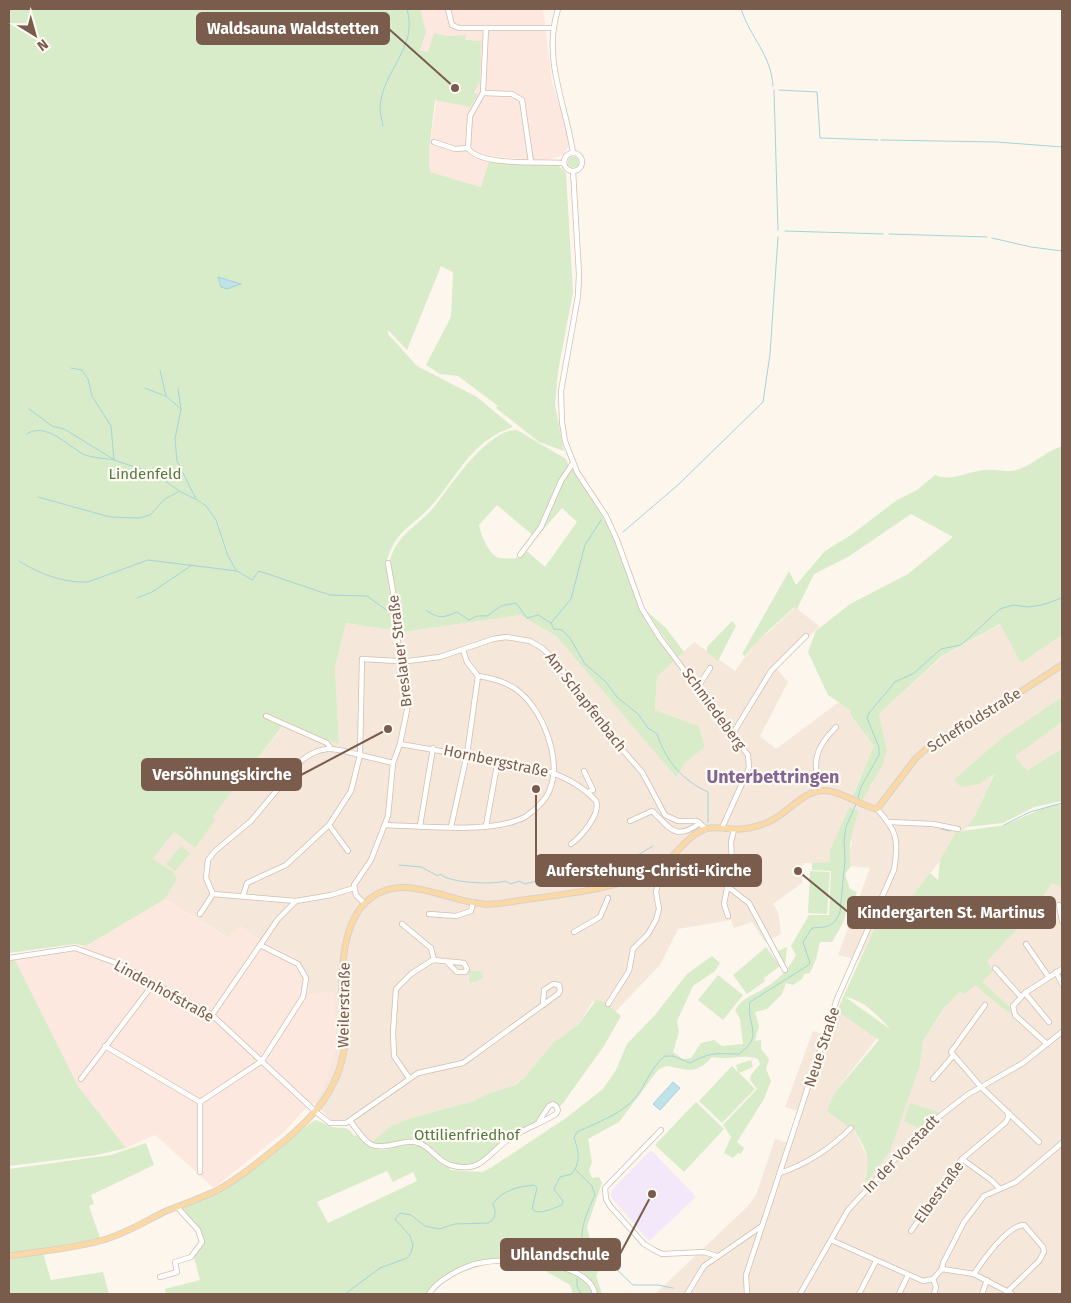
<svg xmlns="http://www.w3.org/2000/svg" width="1071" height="1303" viewBox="0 0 1071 1303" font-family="'Fira Sans',sans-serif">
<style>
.residential{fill:#f5e8da}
.commercial{fill:#fde8e0}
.education{fill:#f3e8fa}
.green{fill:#d8ecc9;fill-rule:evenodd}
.water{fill:#bfe3e8;stroke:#a5d3da}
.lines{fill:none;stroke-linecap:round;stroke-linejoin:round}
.stream{stroke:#a5d3da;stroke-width:1}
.minor-casing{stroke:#d1beb0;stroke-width:6}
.major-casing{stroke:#dad1cd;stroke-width:7}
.minor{stroke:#fff;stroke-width:4.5}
.major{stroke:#fbd9a5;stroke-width:5}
.labels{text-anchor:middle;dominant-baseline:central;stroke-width:4.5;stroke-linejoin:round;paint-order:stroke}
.park-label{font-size:15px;fill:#537a41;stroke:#fffaf3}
.street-label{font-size:15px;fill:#7a5c4d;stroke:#fffaf3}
.quarter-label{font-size:18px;font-weight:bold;fill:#846695;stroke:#fffaf3}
.leader{fill:none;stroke:#7a5c4d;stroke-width:2}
.callout-dot{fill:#7a5c4d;stroke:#fffaf3;stroke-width:2}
.callout{fill:#7a5c4d;stroke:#7a5c4d;stroke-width:2}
.callout-label{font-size:16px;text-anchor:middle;font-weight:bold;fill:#fff}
</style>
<rect width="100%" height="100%" fill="#fdf6ec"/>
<g class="residential">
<path d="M795 607 820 627 799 644 777 669 788 682 760 736 776 749 839 702 850 710 851 717 874 746 852 796 866 792 873 784 881 731 879 714 943 656 1001 624 1021 663 1062 635V748L1027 771 995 772 973 819 902 909 885 904 859 960 838 955 870 868 851 866 848 854 852 844 851 835 859 811 849 807 830 863H803L802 883 773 904 778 912 781 934 765 942 752 922 734 928 731 920 678 929 660 965 616 1011 593 1001 579 1024 553 1043 524 1078 514 1085 474 1101 418 1116 370 1143 351 1118 345 1122H333L315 1103 327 1077 309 994 307 974 293 956 266 944 240 926 229 938 165 899 177 879 152 860 174 832 195 848 212 816 286 723 339 744 335 668 346 623 404 632 520 615 556 636 676 776 685 763 705 747 699 726 655 710 657 677 694 642 735 671 758 639 770 631Z"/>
<path d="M1051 879 1062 881V1294H655L747 1207 756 1195 775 1139 788 1143 798 1111 785 1107 813 1031 828 1036 837 1011 877 1038 835 1092 869 1160 863 1186 909 1091 920 1065 923 1041 961 983Z"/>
</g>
<g class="commercial">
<path d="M420 9H543L552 82 568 134 569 145 564 154 552 159H526L491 156 481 187 430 172 429 151 436 103 421 50 419 49Z"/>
<path d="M165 899 228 938 240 926 266 944 293 956 307 974 309 994 334 991 337 1045 327 1077 315 1103 306 1108 284 1132 214 1188 155 1135 126 1148 78 1086 15 960 86 946Z"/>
</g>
<path class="education" d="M651 1150 696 1197 649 1241 611 1197V1191Z"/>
<g class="green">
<path d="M9 9H420L426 32 420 50 428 52 434 33 447 36 466 35 465 40 481 41 480 82 474 92 478 95 470 107 435 100 429 151 430 172 481 187 489 161 504 164 558 165 566 173 573 292 558 372 555 405 564 451 539 442 496 408 498 406 458 376 440 374 426 365 451 317 453 272 441 266 407 350 388 330V334L417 366 477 397 513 427C471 441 459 474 433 504 414 526 397 528 387 560H390C398 533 417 527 434 507 450 487 487 429 517 430L566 459 570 470H574L612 532 639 607 650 627 675 660 657 677 655 710 699 726 705 747 685 763 676 777 556 636 520 615 404 632 346 623 335 668 339 744 285 723 213 816 215 820 195 848 174 832 153 859 173 872 177 879 165 899 86 946 75 944 9 953ZM497 505 536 538 562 508 577 522 545 567 527 551 520 558C514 558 506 559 500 558 489 556 481 535 479 525Z"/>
<circle cx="573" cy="162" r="5.5"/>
<path d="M1062 446V635L1021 663 1000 624 942 656 879 714 887 751 882 766 862 801 852 797 874 746 851 716 850 710 828 695 808 652 816 631 850 604 908 574 953 537 911 514 848 557 814 574 797 609 794 607C777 624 759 637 745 656L742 654 789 571 796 585 825 551 851 535 897 500 917 490 935 475C951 482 967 472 984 470 997 469 1008 474 1022 468 1036 462 1047 451 1062 446Z"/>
<path d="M645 610 666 628 684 652 678 657Z"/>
<path d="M732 621 736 626 718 661 707 652V647Z"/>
<path d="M1062 697V722L1015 756 1027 771 1062 748V801L1034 807 1003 823 966 827 973 819 995 773 979 784 961 787 954 780 1002 738Z"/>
<path d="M1062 804V887L1052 883 1031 914 987 961 993 971 982 982 1010 1007V1014L975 985 964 994 960 991 944 1008 923 1041 920 1065 890 1151 863 1187C872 1155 868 1154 852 1126L850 1128 827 1111 835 1092 879 1040 837 1011 885 904 902 909 930 873 938 880 940 860 956 832 1005 825 1046 807ZM845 997C862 999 879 1016 890 1029Z"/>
<path d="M849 807 859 811C853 829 847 847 851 866L845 874 850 889 857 892 855 899H849L844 921 832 942H820L816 959 810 973 804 974 802 979 793 985 786 983 782 994 767 1009 755 1012 759 1026 755 1041 761 1040V1049L769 1059 766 1069 771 1081 764 1099 737 1142 744 1148 741 1154 738 1153 733 1158 724 1153 731 1137 723 1125 757 1089 750 1080 751 1075 760 1064 758 1059C743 1053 729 1061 712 1057 694 1076 690 1069 666 1066L658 1070 619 1122 588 1139 592 1162 589 1170 592 1178 599 1177 602 1183 587 1227 590 1239 599 1256 611 1260 603 1265 596 1275 602 1294H573L570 1285 542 1269 503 1258H493L445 1276 433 1285 428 1294H166L165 1289 200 1280 194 1257C213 1238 193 1224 181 1208 216 1193 237 1183 268 1159 278 1151 308 1123 316 1120 321 1122 327 1125 332 1127 343 1129 348 1125 354 1136L357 1135C387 1166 390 1138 418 1146 430 1149 436 1161 448 1165L450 1170 482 1172 492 1167 566 1118 603 1089 616 1070 627 1044 655 1015 687 974 712 956 720 963 715 971 693 986 677 1021 679 1032 673 1052 683 1059 691 1058 701 1043 714 1040 722 1046 743 1044 740 1019 735 1010C743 997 751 997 763 989 777 981 789 969 796 955L791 946 809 915H829L831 871 812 870V863L830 862V851ZM387 1171 393 1182 413 1172 417 1181 328 1223 317 1202Z"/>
<path d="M181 846 190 853 175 871 166 864Z"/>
<path d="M810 871 830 872 827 914 808 913Z"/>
<path d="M766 947 780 966 764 978 765 981 747 994 733 975Z"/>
<path d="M787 947 785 966 776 952Z"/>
<path d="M15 960 78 1086 126 1148 97 1155 9 1166V961Z"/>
<path d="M469 971H480L483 977 477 982H469Z"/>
<path d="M718 975 743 995 723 1020 698 1000Z"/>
<path d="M596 1000 605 1002 621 1016 604 1046 563 1103 558 1108 553 1104 539 1121 516 1134 491 1157 469 1166 450 1165 416 1143 384 1147 369 1144 392 1126 418 1116 474 1101 488 1094 515 1085 524 1078 553 1043 579 1024Z"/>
<path d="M751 1060 753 1067 739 1073 755 1089 722 1123 699 1101 732 1066 738 1072 736 1065Z"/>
<path d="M696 1102 724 1129 684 1172 655 1145Z"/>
<path d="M910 1103 941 1113 922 1130 904 1121Z"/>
<path d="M146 1143 154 1165 91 1195 94 1204 89 1206 100 1238 80 1244 9 1255V1169L111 1155Z"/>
<path d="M43 1253 51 1280 103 1272 109 1294H9V1260Z"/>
</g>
<g class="water">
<path d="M218 277 241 284 227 289 221 287Z"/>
<path d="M673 1082 680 1088 660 1110 653 1104Z"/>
</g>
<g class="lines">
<g class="stream">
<path d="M741 9C751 39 771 54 773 86"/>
<path d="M774 90 778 230"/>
<path d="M779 90 817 92 820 138 878 140"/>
<path d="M383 126C382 120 380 113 380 107 382 71 419 47 407 9"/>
<path d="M881 140 997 142 1062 147"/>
<path d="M785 231 883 234"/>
<path d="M889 234 987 237"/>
<path d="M992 238 1031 247 1062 251"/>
<path d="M71 368 82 370 88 379 92 396 111 426 114 460 156 474 179 491 195 499"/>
<path d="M160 370 166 396 181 409"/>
<path d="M145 388 165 396"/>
<path d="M178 389 181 409 175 439 177 461 196 499 206 506 216 520 228 556 236 570"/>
<path d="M29 409 52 426 64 429 113 459"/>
<path d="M27 434C45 421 68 446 83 454 91 458 104 458 114 460"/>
<path d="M38 497 110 517 138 518 150 515 165 499 178 492"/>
<path d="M623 532 679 484 763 402 770 354 778 237"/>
<path d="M19 561C40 574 63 583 88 582L148 560 237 571 252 580 259 571 330 595 367 596 389 612"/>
<path d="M137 598 152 592 192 565"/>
<path d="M426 610C438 619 443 618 457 612L469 620 477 616H487L501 606 516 603 527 618 538 615 551 623 554 629 562 630 570 638 585 664 605 681 618 698 638 714 648 728 657 734C666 761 682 780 708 792V822"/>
<path d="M551 623 571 599 585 545 601 520"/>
<path d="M857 801 861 787 879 755V747L867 718 869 713 895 682 914 673 941 649 961 645 1000 609 1013 605 1028 607 1042 605 1062 598"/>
<path d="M1004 825 1030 812 1062 803"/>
<path d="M941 829 950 831"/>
<path d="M399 865 421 867 438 876 440 874C449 883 493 885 505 881L511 884 519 881 525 884 547 878 554 881 571 877 588 876 614 863 626 862 653 846"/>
<path d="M575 1169 592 1186 595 1195C587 1212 579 1229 583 1248 585 1256 589 1259 588 1267"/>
<path d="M591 1261 611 1264 633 1285H658L673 1288"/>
<path d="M577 1279V1286L581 1294"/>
<path d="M345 1294 380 1268 407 1258 411 1253 413 1245 410 1236 395 1219 400 1213 411 1215 425 1226 439 1229 455 1224 488 1223C497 1218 496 1212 493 1204 502 1190 518 1187 534 1185L537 1188 532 1209C539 1216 553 1208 562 1205L563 1201 554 1189 560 1177 572 1174C581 1161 579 1152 574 1138L577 1132C596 1123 622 1114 636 1097 647 1083 650 1068 665 1056H673L690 1063C713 1051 715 1054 739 1054 765 1035 746 1026 750 1002L807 966 810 963 803 942 812 928C828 927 834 927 840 912L845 860 844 840 846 827 856 804"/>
</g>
<defs>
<g id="minor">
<path d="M448 9 452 25 459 28H553"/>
<path d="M558 9C542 59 566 104 573 153"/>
<path d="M486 28 483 93 470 116 468 148C480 167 543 161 564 163"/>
<path d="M483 93 512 94 522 100 531 162"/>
<path d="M434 142 455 149 468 148"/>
<circle cx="573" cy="162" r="9"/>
<path d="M573 171 579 274 578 296 561 391 562 422 565 441 577 472 606 516 617 540 642 609 660 638 748 755 749 768 722 828"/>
<path d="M520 555 541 527 561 481 573 463"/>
<path d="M404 663 408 661 440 657 493 639 506 637 530 641 542 648 556 661 604 729 642 772 665 815 678 821H697L706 829"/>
<path d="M698 687 710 668"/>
<path d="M266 716 327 743 330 747"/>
<path d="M732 735 771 671 806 636"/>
<path d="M400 744 533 767C557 773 579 782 596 801 601 814 581 837 571 844"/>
<path d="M584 771 593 790 588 792"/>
<path d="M819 791C813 761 814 749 836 727"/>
<path d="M630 821 652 811C670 827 674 842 700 823"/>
<path d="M890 822 933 824 958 829"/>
<path d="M329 825 348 851"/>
<path d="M385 825C422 826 493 834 525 817 535 810 546 801 550 789 562 759 542 708 517 690 505 681 492 678 478 676L467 662 463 650"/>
<path d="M420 826 433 748"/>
<path d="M486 826 498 760"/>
<path d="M451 827 467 754 478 676"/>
<path d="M728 887 749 903 785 970"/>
<path d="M213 894 206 878 208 860 215 851 251 821 302 760C324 743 336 749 360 755L362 659 397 661 404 663"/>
<path d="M243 896 247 883 286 865 329 825 351 791 360 755 393 763"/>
<path d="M365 904 356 895 354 885 371 860 388 816 393 763 400 744 407 710 402 669 404 663C398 653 395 642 400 631L388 563"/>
<path d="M1059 905 1062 921"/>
<path d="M200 914 213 894 296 901 331 895 354 888"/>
<path d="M429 914 456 916 471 911 473 902"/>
<path d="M728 916 724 904 732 862 731 842 734 830"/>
<path d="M402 924 431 948 434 960"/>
<path d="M574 932 600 917 608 898"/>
<path d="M1026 944 1048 976"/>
<path d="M9 958 75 948 119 964 212 1015 316 1112 330 1123H346L418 1073 463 1063 558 994 560 991 559 985 553 984 544 990 543 1005"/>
<path d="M995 968 1021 997"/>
<path d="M1056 972 1062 984"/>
<path d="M1025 993 1049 1022"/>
<path d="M608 1004 629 971 633 949 648 934 656 920 659 909 656 892 659 880 658 868"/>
<path d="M985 1005 951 1052 981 1087 1039 1142"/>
<path d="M212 1015 278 919 296 901"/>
<path d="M1047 1044 1015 1015 1013 1006 1025 993 1062 969"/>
<path d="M105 1046 200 1102 262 1061 303 997 306 978 298 964 260 945"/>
<path d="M409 1078 394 1056 393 1032 396 989 411 974 431 961 434 960 464 963 467 969 465 972H457L446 961"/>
<path d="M81 1079 154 983"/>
<path d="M933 1079 953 1056"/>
<path d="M350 1121C367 1142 367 1151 396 1144 402 1143 408 1141 415 1142 430 1145 436 1160 450 1165 484 1175 488 1151 512 1137 526 1128 542 1123 556 1114L558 1110 556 1106 553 1104 549 1106 539 1121"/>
<path d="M661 1130 605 1188 606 1199 610 1206 644 1244 654 1250 662 1254 704 1252 717 1256"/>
<path d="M962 1159 991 1180 1000 1189"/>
<path d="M200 1172V1102"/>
<path d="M780 1173C807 1164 831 1148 851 1128"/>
<path d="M911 1231 962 1159 1005 1123 1008 1118V1112"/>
<path d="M831 1240 923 1281 933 1279 942 1269"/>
<path d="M942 1269 943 1263 964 1222 984 1196 1016 1182 1062 1143"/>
<path d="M942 1269 974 1274 1012 1294"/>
<path d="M974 1274C982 1261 1008 1225 1024 1225L1043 1247 1044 1252 1039 1261 1008 1291"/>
<path d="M160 1277 177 1272 175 1262 191 1257 202 1242 198 1230 177 1207"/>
<path d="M933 1279 936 1287 934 1294"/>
<path d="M429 1294C437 1280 464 1266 480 1263 507 1257 588 1260 595 1294"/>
<path d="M687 1294 704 1266 762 1226"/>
<path d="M747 1294 746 1275 837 999 894 870C899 839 897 831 877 809"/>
<path d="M800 1294 848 1210 922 1130 967 1095 1023 1063 1062 1032"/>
<path d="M859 1294 876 1261"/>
<path d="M899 1294 908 1275"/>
<path d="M982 1294 987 1280"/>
</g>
<path id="major" d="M9 1256C40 1251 72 1249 103 1240 125 1234 144 1222 164 1212 181 1205 199 1199 216 1191 236 1180 254 1166 271 1152 305 1125 337 1096 344 1050 346 1033 343 1016 342 999 341 970 343 925 365 903 400 869 444 901 483 904 494 905 505 903 516 901 557 895 623 889 658 868 675 858 686 836 705 829 715 826 724 829 733 829 744 830 756 827 766 823 785 816 799 795 818 791 837 787 859 806 877 809L916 758 933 743 980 718 1062 665"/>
</defs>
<use href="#minor" class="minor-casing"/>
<use href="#major" class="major-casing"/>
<use href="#minor" class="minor"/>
<use href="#major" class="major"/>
</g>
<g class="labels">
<g class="park-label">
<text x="145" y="474">Lindenfeld</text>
<text x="467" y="1135">Ottilienfriedhof</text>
</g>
<g class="street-label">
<text transform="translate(400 651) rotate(-97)">Breslauer Straße</text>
<text transform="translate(586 702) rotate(52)">Am Schapfenbach</text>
<text transform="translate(714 709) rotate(54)">Schmiedeberg</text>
<text transform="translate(974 720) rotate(-32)">Scheffoldstraße</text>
<text transform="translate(496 761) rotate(12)">Hornbergstraße</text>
<text transform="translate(164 991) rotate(29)">Lindenhofstraße</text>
<text transform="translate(344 1005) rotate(-89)">Weilerstraße</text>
<text transform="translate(822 1047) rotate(-72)">Neue Straße</text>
<text transform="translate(901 1154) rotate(-46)">In der Vorstadt</text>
<text transform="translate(939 1192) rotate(-54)">Elbestraße</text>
</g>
<g class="quarter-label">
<text x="773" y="777">Unterbettringen</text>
</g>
</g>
<path class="leader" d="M455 88L389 29M388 729L301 775M536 789L536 871M798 871L848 912M652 1194L620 1254"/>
<g class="callout-dot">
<circle cx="455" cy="88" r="5"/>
<circle cx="388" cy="729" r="5"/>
<circle cx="536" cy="789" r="5"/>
<circle cx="798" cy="871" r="5"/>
<circle cx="652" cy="1194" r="5"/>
</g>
<g class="callout">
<rect x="197" y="13" width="192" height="31" rx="5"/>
<rect x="142" y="759" width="159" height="31" rx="5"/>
<rect x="536" y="855" width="225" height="31" rx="5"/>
<rect x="848" y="897" width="207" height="31" rx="5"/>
<rect x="501" y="1239" width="119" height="31" rx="5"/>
</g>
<g class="callout-label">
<text x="293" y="34">Waldsauna Waldstetten</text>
<text x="222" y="780">Versöhnungskirche</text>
<text x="649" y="876">Auferstehung-Christi-Kirche</text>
<text x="951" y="918">Kindergarten St. Martinus</text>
<text x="560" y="1260">Uhlandschule</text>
</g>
<rect width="1071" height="1303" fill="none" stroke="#7a5c4d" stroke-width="20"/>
<g transform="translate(35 35) rotate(143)" stroke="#fffaf3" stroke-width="4" paint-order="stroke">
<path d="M0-4L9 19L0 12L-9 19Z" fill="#7a5c4d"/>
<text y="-8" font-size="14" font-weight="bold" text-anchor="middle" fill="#7a5c4d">N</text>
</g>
</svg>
